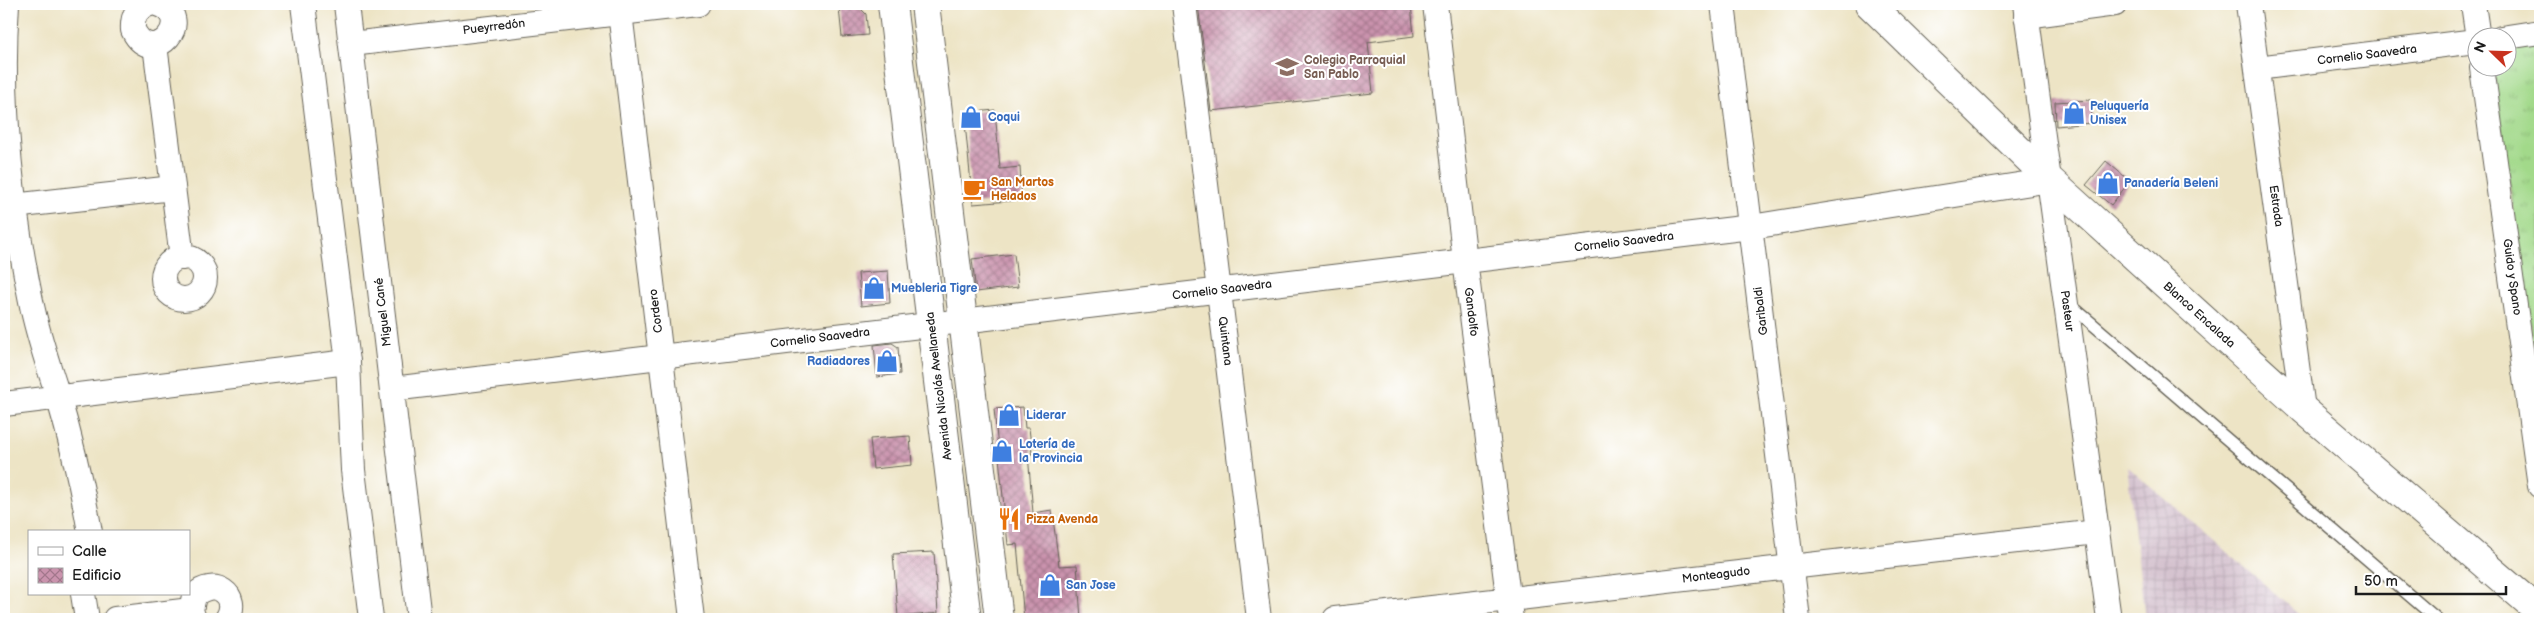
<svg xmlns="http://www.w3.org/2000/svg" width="2544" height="623" viewBox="0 0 2544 623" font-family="'Balsamiq Sans',sans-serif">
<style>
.industrial{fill:url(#industrial-grid)}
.grass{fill:url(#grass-tufts);stroke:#5f7a53}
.building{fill:url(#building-cross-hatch)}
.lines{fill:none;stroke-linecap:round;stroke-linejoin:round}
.lane-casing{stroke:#656257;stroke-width:14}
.street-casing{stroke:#656257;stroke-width:26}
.secondary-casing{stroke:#656257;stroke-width:30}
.lane{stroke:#fff;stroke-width:11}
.street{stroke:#fff;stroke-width:24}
.secondary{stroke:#fff;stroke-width:28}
.labels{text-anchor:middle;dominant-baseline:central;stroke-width:4;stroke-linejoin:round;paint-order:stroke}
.street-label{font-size:12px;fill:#1c1c1c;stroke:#fff}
.education-label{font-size:12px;font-weight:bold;fill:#785e54;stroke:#fff;text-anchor:start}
.shop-label{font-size:12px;font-weight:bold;fill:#366cbe;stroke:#fff;text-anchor:start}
.food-label{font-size:12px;font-weight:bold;fill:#c56008;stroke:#fff;text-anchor:start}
</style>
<defs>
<pattern id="industrial-grid" width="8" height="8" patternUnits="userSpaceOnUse" patternTransform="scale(1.25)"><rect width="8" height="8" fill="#d1bdcb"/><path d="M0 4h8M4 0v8" fill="none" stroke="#b3a2ae"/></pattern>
<pattern id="grass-tufts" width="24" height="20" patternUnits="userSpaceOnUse" patternTransform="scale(1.25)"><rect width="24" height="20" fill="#a2d98a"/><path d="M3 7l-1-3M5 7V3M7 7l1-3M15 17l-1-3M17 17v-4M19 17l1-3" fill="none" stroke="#8bba76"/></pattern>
<pattern id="building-cross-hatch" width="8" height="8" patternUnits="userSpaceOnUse" patternTransform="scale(1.25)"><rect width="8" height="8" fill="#ca93ad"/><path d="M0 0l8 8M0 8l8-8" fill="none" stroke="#a3778c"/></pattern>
</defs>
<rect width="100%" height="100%" fill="#fff"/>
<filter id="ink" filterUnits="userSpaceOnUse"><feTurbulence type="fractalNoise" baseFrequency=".02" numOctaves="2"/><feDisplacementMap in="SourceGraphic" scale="10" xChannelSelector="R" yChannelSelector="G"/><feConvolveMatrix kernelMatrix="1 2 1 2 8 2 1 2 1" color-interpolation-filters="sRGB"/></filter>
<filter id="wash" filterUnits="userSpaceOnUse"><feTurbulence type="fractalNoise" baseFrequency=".0096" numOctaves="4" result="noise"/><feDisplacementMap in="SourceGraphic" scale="20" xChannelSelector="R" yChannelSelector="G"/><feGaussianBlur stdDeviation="1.12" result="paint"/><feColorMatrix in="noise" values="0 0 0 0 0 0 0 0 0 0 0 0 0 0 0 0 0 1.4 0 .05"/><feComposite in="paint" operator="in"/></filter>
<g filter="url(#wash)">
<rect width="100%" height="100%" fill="#ede4c5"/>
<path class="industrial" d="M2127 466 2305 619H2145Z"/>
<path class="grass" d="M2540 43V373L2536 365 2493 68H2506L2507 47Z"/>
<g id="blocks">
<g class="building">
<path d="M1198 4H1411L1414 36 1368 42 1373 93 1211 111Z"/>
<path d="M858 6 866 14 868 35 842 37 839 8Z"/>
<path d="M2091 100 2092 123 2056 126 2055 102Z"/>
<path d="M995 110 1000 169 1020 167 1022 200 973 204 964 113Z"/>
<path d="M2106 161 2130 181 2111 205 2086 185Z"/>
<path d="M1014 254 1018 287 976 292 972 259Z"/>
<path d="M888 271 890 303 861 306 858 273Z"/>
<path d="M892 343 898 347 900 374 877 377 874 345Z"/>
<path d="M1023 407 1025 428H1029L1032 454H1028L1033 513 1052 510 1059 566 1077 565 1081 619H1024L1017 544 1008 545 994 409Z"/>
<path d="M910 436 912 465 873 469 870 439Z"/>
<path d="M934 552 938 613 898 617 893 554Z"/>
</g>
</g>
</g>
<g filter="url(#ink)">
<use href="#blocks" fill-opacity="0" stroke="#656257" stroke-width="1"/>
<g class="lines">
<defs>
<path id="lane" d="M2068 303 2437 619"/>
<g id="street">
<path d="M7 4C0 103 11 204 31 301 37 333 48 364 58 396 71 440 82 486 90 532"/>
<path d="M150 4C137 7 132 16 133 30 153 71 198 17 157 4"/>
<path d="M303 4 348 362 353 470 371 619"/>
<path d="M346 4 419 619"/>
<path d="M619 4 692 619"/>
<path d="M1184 4 1259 619"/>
<path d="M1435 4 1465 261 1511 619"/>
<path d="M1723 4 1798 619"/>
<path d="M2025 4 2109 619"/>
<path d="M2248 4 2303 409"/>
<path d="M2473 4 2478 38"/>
<path d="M2026 16 2115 4"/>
<path d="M2501 38 2540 32"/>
<path d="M351 44 698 4"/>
<path d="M155 45 182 258"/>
<path d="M2257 68 2476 41"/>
<path d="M2482 68 2540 486"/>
<path d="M4 207 173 188"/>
<circle cx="184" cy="278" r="21"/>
<path d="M392 389 1751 227 2050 180"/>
<path d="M4 404 348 362"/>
<path d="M83 594 87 619"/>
<path d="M115 619 191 610"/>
<path d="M194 619 191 610 194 596C213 576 242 595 227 619"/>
<path d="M1335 619 2097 532"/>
</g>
<g id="secondary">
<path d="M892 4 967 619"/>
<path d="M925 4 999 619"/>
<path d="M1869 4 2050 180 2303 409 2540 612"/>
</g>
</defs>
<use href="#lane" class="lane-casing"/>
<use href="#street" class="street-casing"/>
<use href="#secondary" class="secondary-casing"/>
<use href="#lane" class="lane"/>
<use href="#street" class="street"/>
<use href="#secondary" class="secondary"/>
</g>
</g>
<defs>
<symbol id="school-bare" viewBox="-9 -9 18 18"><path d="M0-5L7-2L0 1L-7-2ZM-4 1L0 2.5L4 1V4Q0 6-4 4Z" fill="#8d6e63" stroke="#fff" stroke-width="2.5" paint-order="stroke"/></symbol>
<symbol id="shop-bare" viewBox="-9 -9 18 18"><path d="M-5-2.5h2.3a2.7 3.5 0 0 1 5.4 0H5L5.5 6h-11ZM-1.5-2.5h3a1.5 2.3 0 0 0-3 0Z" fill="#3f7fe0" stroke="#fff" stroke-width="2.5" paint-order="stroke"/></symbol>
<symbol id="cafe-bare" viewBox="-9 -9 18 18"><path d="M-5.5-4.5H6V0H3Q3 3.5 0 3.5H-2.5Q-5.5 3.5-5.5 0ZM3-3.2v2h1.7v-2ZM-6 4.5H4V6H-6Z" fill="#e8710a" stroke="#fff" stroke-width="2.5" paint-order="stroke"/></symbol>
<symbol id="restaurant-bare" viewBox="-9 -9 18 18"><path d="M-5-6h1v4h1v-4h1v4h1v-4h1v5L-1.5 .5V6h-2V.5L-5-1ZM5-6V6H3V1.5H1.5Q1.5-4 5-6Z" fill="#e8710a" stroke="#fff" stroke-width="2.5" paint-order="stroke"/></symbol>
</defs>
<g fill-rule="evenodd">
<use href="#school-bare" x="1271" y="51" width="32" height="32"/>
<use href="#shop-bare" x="2058" y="97" width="32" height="32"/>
<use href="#shop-bare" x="955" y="101" width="32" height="32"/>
<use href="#shop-bare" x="2092" y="167" width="32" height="32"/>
<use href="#cafe-bare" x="958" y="173" width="32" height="32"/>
<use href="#shop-bare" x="858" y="272" width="32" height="32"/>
<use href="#shop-bare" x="871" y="345" width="32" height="32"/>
<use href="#shop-bare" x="993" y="399" width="32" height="32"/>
<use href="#shop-bare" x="986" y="435" width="32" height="32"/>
<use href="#restaurant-bare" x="993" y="503" width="32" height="32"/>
<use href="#shop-bare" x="1034" y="569" width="32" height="32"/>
</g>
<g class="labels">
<g class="street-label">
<text transform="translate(494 27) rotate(-7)">Pueyrredón</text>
<text transform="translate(2367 55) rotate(-7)">Cornelio Saavedra</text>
<text transform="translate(2276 206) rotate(82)">Estrada</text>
<text transform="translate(1624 242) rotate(-7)">Cornelio Saavedra</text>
<text transform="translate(2512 277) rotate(82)">Guido y Spano</text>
<text transform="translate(1222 290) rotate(-7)">Cornelio Saavedra</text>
<text transform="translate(656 311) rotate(-97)">Cordero</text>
<text transform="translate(1761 311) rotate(-97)">Garibaldi</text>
<text transform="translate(2067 311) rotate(82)">Pasteur</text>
<text transform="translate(383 312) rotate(-97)">Miguel Cané</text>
<text transform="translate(1471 312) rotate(83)">Gandolfo</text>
<text transform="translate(2199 315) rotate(42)">Blanco Encalada</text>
<text transform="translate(820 338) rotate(-7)">Cornelio Saavedra</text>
<text transform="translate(1225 341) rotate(83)">Quintana</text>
<text transform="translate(939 386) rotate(-97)">Avenida Nicolás Avellaneda</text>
<text transform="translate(1716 575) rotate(-7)">Monteagudo</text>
</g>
<g class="education-label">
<text x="1304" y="60">Colegio Parroquial<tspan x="1304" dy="14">San Pablo</tspan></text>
</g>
<g class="shop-label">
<text x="2090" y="106">Peluquería<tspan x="2090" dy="14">Unisex</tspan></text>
<text x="988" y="117">Coqui</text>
<text x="2124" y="183">Panadería Beleni</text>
<text x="891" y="288">Muebleria Tigre</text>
<text x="870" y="361" text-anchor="end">Radiadores</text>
<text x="1026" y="415">Liderar</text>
<text x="1019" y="444">Lotería de<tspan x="1019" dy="14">la Provincia</tspan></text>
<text x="1066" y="585">San Jose</text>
</g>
<g class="food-label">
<text x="991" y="182">San Martos<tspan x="991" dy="14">Helados</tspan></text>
<text x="1026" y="519">Pizza Avenda</text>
</g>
</g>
<rect width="2544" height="623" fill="none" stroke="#fff" stroke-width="20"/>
<rect x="28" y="530" width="162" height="65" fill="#ffffff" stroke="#a4a4a4"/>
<rect x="38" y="547" width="25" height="8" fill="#ffffff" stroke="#a4a4a4"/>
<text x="72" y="556" font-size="15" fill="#1c1c1c">Calle</text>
<rect x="38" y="568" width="25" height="15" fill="url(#building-cross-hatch)" stroke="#a4a4a4"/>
<text x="72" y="580" font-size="15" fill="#1c1c1c">Edificio</text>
<g transform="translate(2492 52) rotate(293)"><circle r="24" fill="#ffffff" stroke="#a4a4a4"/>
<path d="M0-4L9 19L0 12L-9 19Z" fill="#c8321e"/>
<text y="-8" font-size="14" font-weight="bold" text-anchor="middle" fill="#1c1c1c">N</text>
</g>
<path d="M2356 586v8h150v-8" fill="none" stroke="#1c1c1c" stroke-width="2.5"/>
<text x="2364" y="586" font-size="15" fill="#1c1c1c" stroke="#ffffff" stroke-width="4" paint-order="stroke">50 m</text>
</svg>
